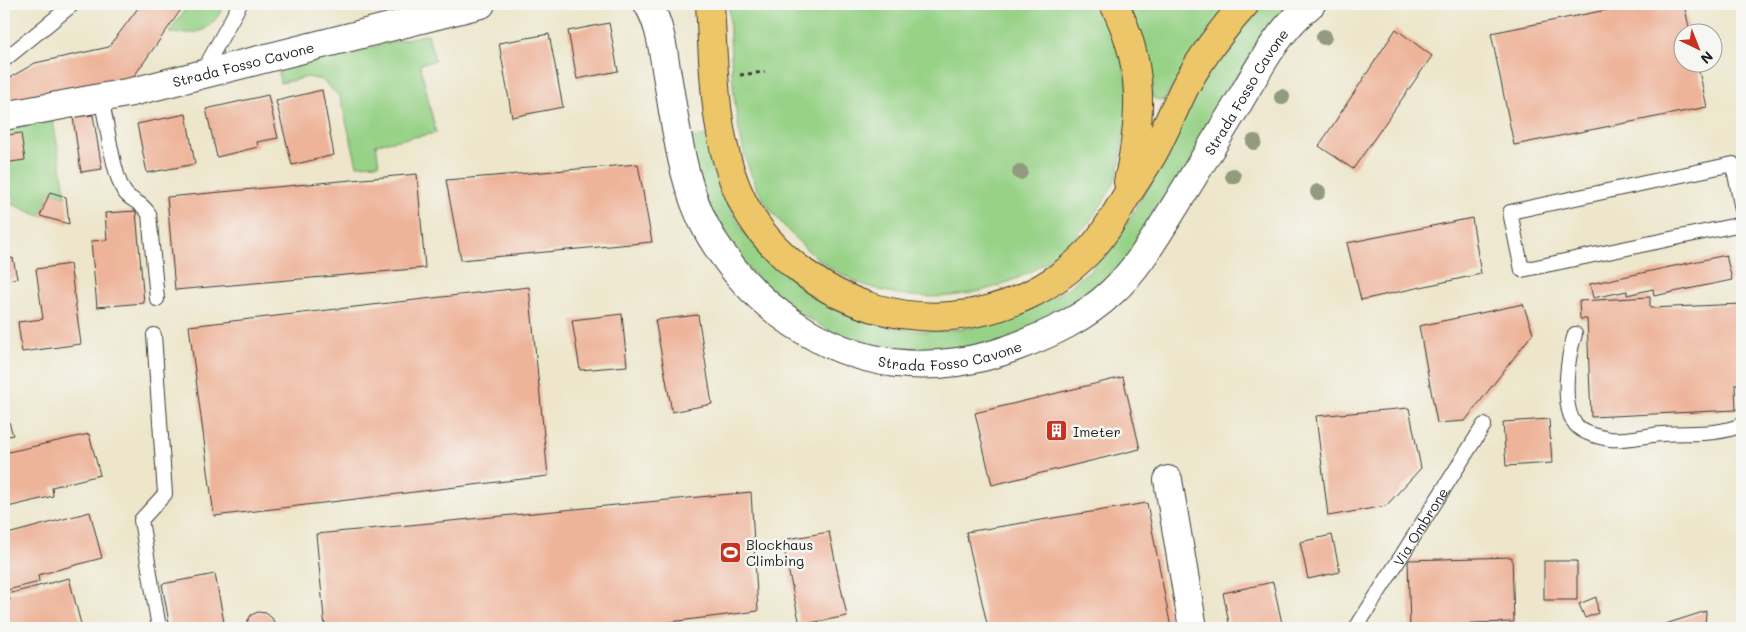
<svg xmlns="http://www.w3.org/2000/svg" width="1746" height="632" viewBox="0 0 1746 632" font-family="Mali,sans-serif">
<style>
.green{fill:#97d287;stroke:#5a7752}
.building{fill:#eeb49a}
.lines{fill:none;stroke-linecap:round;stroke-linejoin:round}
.lane-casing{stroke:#3b3a36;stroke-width:16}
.street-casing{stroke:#3b3a36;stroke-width:30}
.highway-casing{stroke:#3b3a36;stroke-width:30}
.path{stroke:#3b3a36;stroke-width:3;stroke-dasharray:4 4;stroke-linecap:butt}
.lane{stroke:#fff;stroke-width:14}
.street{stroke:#fff;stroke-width:28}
.highway{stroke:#ecc669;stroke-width:28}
.tree{fill:#929a7f}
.labels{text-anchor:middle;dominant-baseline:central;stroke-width:5;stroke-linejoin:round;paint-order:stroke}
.street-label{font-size:14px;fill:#1c1c1c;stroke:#f6f6f2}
.poi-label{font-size:14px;fill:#1c1c1c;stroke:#f6f6f2;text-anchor:start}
</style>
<rect width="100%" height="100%" fill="#f6f6f2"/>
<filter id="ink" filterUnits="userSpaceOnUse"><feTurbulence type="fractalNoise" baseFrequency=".02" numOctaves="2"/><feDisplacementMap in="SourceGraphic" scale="10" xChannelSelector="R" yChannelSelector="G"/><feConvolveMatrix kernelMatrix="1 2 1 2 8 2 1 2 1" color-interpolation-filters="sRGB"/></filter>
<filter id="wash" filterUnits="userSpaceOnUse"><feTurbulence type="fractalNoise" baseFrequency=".0096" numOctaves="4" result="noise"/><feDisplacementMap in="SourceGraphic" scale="20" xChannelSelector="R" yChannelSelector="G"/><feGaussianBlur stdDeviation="1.12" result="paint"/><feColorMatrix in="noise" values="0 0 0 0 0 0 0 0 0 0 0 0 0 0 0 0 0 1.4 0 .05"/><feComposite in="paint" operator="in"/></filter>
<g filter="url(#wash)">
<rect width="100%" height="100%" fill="#ede6cb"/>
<g class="green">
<path d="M189 4H226C207 33 203 34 169 33Z"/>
<path d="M729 4H1101C1115 31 1126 67 1129 98 1130 110 1125 126 1123 138 1122 149 1121 160 1118 171 1114 186 1104 201 1095 214 1060 263 1009 290 950 296 892 301 839 283 798 241 781 223 764 205 754 182 732 130 731 60 729 4Z"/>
<path d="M1128 4H1229L1163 101 1153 98 1149 73Z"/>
<path d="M1258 4H1300L1146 235 1086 306 969 354 867 351 777 301 714 228 687 138 708 135C716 164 722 195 737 220 745 235 757 246 769 258 794 284 824 307 859 319 942 348 1043 323 1102 257 1145 208 1163 144 1195 89 1212 59 1237 32 1258 4Z"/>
<path d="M428 34 435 61 420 64 436 133 376 144 379 164 357 165 340 97 322 80 308 77 280 83 278 69Z"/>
<path d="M53 120 66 197 50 192 40 216 12 204 15 197 4 192V163L11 162 7 128Z"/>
</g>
<g id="blocks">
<g class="building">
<path d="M141 4H185L132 79 4 105V81L35 63 109 47Z"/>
<path d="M1636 4H1684L1690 32H1684V62H1697L1707 107 1514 145 1491 33Z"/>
<path d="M609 23 618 71 577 79 568 31Z"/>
<path d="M1396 29 1432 56 1353 169 1319 146Z"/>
<path d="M549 34 563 107 512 117 499 43Z"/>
<path d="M322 90 334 155 292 165 276 101Z"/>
<path d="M268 95 278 138 257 142 258 147 217 157 206 109Z"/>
<path d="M186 114 195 164 147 173 137 124Z"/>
<path d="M93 115 102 169 81 172 73 117Z"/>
<path d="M4 128H7L8 135 21 133 25 160 4 163Z"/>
<path d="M638 164 652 242 461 260 446 180Z"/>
<path d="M417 174 425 268 175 290 167 197Z"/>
<path d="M50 192 66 197 69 224 40 216Z"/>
<path d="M7 200 10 224 4 225V201Z"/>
<path d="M136 211 144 303 97 307 91 241 107 240 105 213Z"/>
<path d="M1472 218 1481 274 1361 300 1347 243Z"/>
<path d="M1726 255 1732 280 1654 296 1653 289 1627 295V291L1593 298 1590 284Z"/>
<path d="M13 258 17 278 4 281V260Z"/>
<path d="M70 264 81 344 22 352 18 322 43 319 36 269Z"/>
<path d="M529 287 548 476 214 516 189 326Z"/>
<path d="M1650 297V308L1742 304V384H1735L1736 410 1591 417 1587 319H1580L1579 301Z"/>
<path d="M1523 304 1533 333 1465 421 1437 423 1419 326Z"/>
<path d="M622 314 627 366 580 370 572 320Z"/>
<path d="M698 315 712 404 672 412 655 320Z"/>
<path d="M1123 377 1140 449 992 485 975 413Z"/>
<path d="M4 406 13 435 4 437Z"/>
<path d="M1409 408 1421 468 1386 506 1328 516 1316 416Z"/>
<path d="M1549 419 1552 463 1506 466 1503 422Z"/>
<path d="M89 434 100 475 52 487 53 496 4 508V453Z"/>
<path d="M751 492 758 611 623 628H325L316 534Z"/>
<path d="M1147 503 1171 628H988L966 532Z"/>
<path d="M90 512 102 558 38 575 39 582 4 591V535Z"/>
<path d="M829 532 847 616 800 625 782 540Z"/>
<path d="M1332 535 1340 572 1308 579 1300 542Z"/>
<path d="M1512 557 1514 622 1470 623V628H1410L1408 560Z"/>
<rect x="1544" y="561" width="33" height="39"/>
<path d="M215 574 225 628H170L162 584Z"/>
<path d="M69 578 82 628H4V602L10 600 8 594Z"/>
<path d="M1273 582 1283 628H1230L1223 593Z"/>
<path d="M1596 597 1598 613 1585 618 1579 604Z"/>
<path d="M1706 611 1705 628H1653Z"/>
<path d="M258 612 266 613 272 618 277 628H247V622L251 615Z"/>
</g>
</g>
</g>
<g filter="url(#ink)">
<use href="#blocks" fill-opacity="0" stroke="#3b3a36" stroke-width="1"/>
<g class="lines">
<defs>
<g id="lane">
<path d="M4 60 73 4"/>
<path d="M202 73 240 4"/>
<path d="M101 99C107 120 113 179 126 194 134 203 141 201 149 214L157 299"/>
<path d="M1742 210 1733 164 1510 212 1522 270 1742 224"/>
<path d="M1575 334C1568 355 1559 410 1578 427 1585 434 1599 437 1610 439 1626 441 1646 435 1663 434 1692 432 1715 436 1742 425"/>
<path d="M154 335 165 494 141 520 159 628"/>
<path id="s1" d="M1356 628 1484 425"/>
</g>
<g id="street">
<path id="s2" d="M648 4C661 26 663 51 667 75 677 132 683 194 715 243 755 306 821 353 895 363 935 368 978 361 1015 347 1050 334 1085 318 1112 292 1138 268 1156 236 1175 206 1195 173 1216 140 1236 107 1257 71 1278 30 1311 4"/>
<path id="s3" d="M4 116 132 92 481 4"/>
<path d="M1168 480 1193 628"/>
</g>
<g id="highway">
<path d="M710 4C714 67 713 137 740 196 753 226 777 252 803 272 891 339 1014 330 1091 249 1105 234 1114 217 1124 200 1134 183 1146 167 1155 150 1166 129 1175 106 1186 85 1202 56 1223 28 1245 4"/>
<path d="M1114 4C1145 64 1142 118 1128 182"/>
</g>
</defs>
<use href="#lane" class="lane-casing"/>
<use href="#street" class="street-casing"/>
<use href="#highway" class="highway-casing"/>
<path class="path" d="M740 75 765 72"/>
<use href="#lane" class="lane"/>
<use href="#street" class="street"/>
<use href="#highway" class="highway"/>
</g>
<g class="tree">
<circle cx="1324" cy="37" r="8"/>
<circle cx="1282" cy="97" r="8"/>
<circle cx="1254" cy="142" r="8"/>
<circle cx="1020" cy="172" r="8"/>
<circle cx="1233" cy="176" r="8"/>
<circle cx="1318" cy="192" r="8"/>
</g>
</g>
<defs>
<symbol id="building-square" viewBox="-11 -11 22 22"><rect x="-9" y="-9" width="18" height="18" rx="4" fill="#c8321e" stroke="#f6f6f2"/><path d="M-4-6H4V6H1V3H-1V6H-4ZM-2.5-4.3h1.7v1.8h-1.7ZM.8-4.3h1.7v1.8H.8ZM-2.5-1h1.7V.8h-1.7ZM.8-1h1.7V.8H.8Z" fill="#fff"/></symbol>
<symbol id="stadium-square" viewBox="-11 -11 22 22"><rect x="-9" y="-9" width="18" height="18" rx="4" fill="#c8321e" stroke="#f6f6f2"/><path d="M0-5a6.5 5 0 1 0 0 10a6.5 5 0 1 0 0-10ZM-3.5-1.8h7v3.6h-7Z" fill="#fff"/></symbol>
</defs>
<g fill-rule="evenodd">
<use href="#building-square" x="1044" y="418" width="25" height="25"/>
<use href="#stadium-square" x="718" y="540" width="25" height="25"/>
</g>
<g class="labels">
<g class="street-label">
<text stroke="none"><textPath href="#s3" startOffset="245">Strada Fosso Cavone</textPath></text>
<text stroke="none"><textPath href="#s2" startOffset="949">Strada Fosso Cavone</textPath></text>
<text stroke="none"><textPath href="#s2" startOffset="529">Strada Fosso Cavone</textPath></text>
<text stroke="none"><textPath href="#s1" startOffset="120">Via Ombrone</textPath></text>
</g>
<g class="poi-label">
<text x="1073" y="431">Imeter</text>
<text x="746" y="544">Blockhaus<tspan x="746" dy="16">Climbing</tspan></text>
</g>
</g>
<rect width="1746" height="632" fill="none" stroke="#f6f6f2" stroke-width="20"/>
<g transform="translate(1698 48) rotate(137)"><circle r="24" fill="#f6f6f2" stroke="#9f9f9c"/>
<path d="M0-4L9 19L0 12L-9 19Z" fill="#c8321e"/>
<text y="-8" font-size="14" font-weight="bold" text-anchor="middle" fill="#1c1c1c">N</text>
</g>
</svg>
